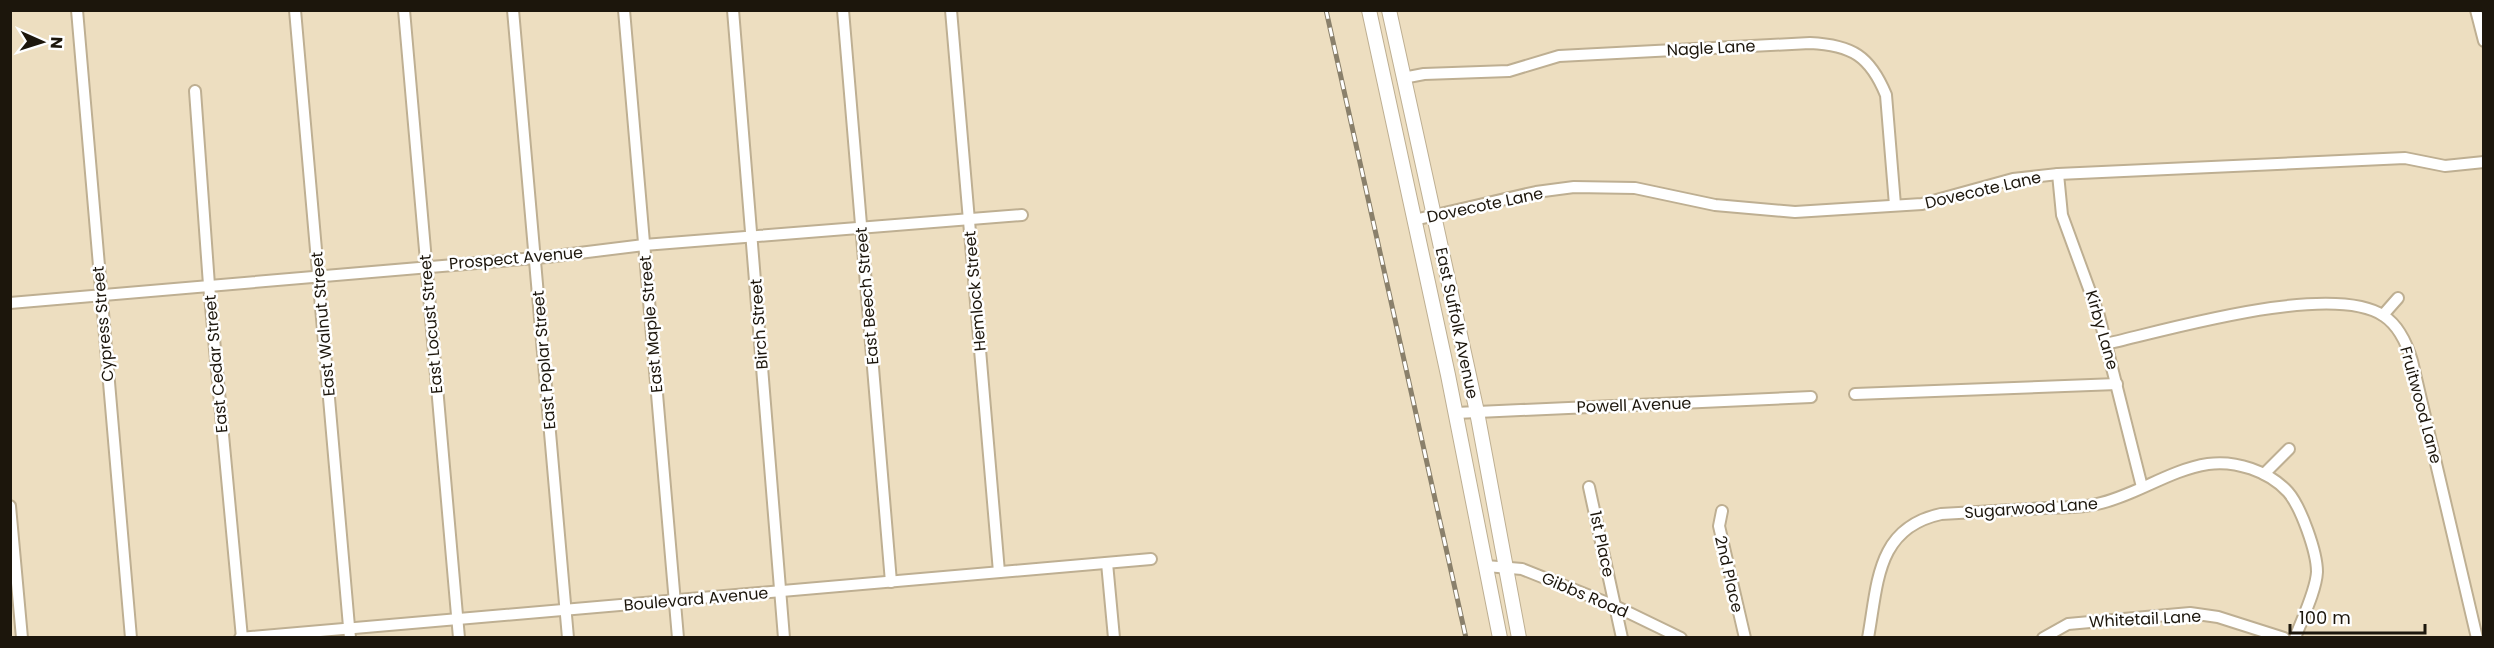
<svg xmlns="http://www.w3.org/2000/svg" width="2494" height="648" viewBox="0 0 2494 648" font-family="Poppins,sans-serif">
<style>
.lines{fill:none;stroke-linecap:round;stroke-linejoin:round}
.minor-casing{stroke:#beaf92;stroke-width:14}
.secondary-casing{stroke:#beaf92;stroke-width:16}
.minor{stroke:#fff;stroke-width:10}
.secondary{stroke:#fff;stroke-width:14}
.rail-casing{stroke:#8a806b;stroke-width:5}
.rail{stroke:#fff;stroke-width:3;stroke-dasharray:9;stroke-linecap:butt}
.labels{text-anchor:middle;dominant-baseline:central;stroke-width:5;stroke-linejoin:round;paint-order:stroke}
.street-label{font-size:16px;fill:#1c160c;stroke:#fff}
</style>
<rect width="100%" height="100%" fill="#eddec0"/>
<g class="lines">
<defs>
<g id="minor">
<path d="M77 10 131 638"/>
<path d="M295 10 350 638"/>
<path d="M404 10 459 638"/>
<path d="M513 10 568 638"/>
<path d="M624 10 678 638"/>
<path d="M733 10 784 638"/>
<path d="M843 10 891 582"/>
<path d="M951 10 999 572"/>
<path d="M2476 10 2484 41"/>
<path d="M1403 78 1424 74 1509 71 1559 56 1810 43C1852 45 1870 56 1886 95L1895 205"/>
<path d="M195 91 209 285 242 638"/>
<path d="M2058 174 2062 215 2099 316 2142 487"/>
<path d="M1414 220 1536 192 1574 187 1635 188 1715 205 1795 212 1922 204 2013 179 2058 174 2405 158 2445 166 2484 162"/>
<path d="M10 303 547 257 644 245 1022 215"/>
<path d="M2383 315 2398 298"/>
<path d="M2106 344C2167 330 2332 281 2384 316 2399 326 2407 344 2412 361L2477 638"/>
<path d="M1855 394 2117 384"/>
<path d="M1456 413 1811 397"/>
<path d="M2264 474 2289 449"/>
<path d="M1589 487 1622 638"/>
<path d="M10 506 22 638"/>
<path d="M1722 511 1719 526 1745 638"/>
<path d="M1107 563 1114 638"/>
<path d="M1486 566 1522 569 1615 606 1681 638"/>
<path d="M240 638 1151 559"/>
<path d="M1868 638C1878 583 1876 528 1941 514 1976 512 2011 510 2046 508 2063 507 2081 508 2097 504 2135 496 2169 470 2208 464 2235 460 2269 471 2288 492 2301 507 2317 552 2317 572 2316 591 2302 619 2295 638"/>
<path d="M2043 638 2068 624 2190 613 2218 617 2284 638"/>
</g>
<g id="secondary">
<path d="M1369 10 1448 375 1500 638"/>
<path d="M1389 10 1477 412 1519 638"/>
</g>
</defs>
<use href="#minor" class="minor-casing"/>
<use href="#secondary" class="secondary-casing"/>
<use href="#minor" class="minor"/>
<use href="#secondary" class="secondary"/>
<defs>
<path id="rail" d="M1326 10 1466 638"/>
</defs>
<use href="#rail" class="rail-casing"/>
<use href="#rail" class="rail"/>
</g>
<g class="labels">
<g class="street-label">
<text transform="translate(1711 48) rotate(-3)">Nagle Lane</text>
<text transform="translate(1983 190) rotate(-13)">Dovecote Lane</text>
<text transform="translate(1485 205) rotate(-12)">Dovecote Lane</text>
<text transform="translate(516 258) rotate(-5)">Prospect Avenue</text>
<text transform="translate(975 291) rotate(-95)">Hemlock Street</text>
<text transform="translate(867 296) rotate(-95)">East Beech Street</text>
<text transform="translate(1457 323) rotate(78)">East Suffolk Avenue</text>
<text transform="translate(103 324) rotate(-95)">Cypress Street</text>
<text transform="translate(323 324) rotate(-95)">East Walnut Street</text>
<text transform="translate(431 324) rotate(-95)">East Locust Street</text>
<text transform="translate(651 324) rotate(-95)">East Maple Street</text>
<text transform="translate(759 324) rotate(-94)">Birch Street</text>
<text transform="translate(2102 330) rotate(74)">Kirby Lane</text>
<text transform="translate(544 360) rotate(-95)">East Poplar Street</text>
<text transform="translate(216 364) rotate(-95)">East Cedar Street</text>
<text transform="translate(1634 405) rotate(-2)">Powell Avenue</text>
<text transform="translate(2421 405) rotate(75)">Fruitwood Lane</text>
<text transform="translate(2031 508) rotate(-4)">Sugarwood Lane</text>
<text transform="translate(1602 544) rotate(78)">1st Place</text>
<text transform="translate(1729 574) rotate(77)">2nd Place</text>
<text transform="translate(1585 595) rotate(23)">Gibbs Road</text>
<text transform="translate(696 599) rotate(-5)">Boulevard Avenue</text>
<text transform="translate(2145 619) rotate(-3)">Whitetail Lane</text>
</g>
</g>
<rect width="2494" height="648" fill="none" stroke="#1c160c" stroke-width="24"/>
<g transform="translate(42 42) rotate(93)" stroke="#ffffff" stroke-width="4.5" paint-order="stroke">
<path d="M0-4.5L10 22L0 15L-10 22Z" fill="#1c160c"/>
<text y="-9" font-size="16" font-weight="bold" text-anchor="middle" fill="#1c160c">N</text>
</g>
<path d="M2290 624v9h135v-9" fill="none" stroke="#1c160c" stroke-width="3"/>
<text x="2299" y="624" font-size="18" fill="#1c160c" stroke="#ffffff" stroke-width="4.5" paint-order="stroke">100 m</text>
</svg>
